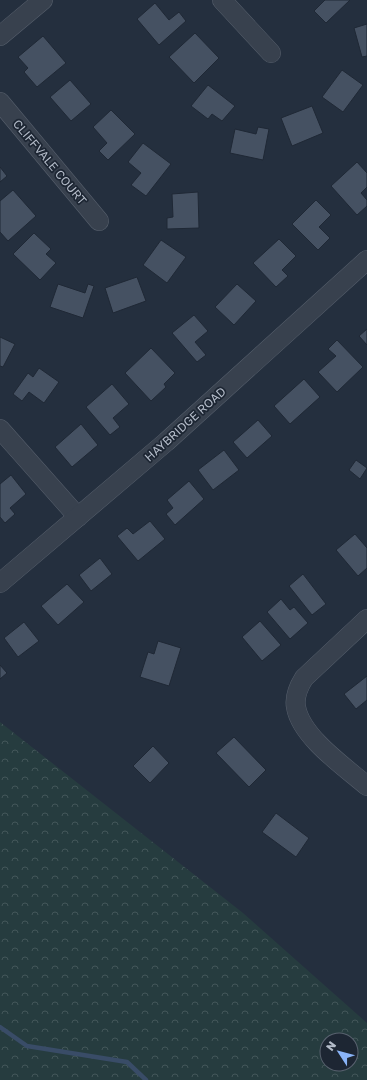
<svg xmlns="http://www.w3.org/2000/svg" width="367" height="1080" viewBox="0 0 367 1080" font-family="'Golos Text',sans-serif">
<style>
.forest{fill:url(#forest-crowns);fill-rule:evenodd}
.lines{fill:none;stroke-linecap:round;stroke-linejoin:round}
.stream{stroke:#394c67;stroke-width:4.5}
.building{fill:#455162;stroke:#1f2835}
.minor-casing{stroke:#565f6c;stroke-width:20}
.minor{stroke:#38414e;stroke-width:19}
.labels{text-anchor:middle;dominant-baseline:central;stroke-width:3.5;stroke-linejoin:round;paint-order:stroke}
.street-label{font-size:12px;fill:#b4bcc9;stroke:#1d2633}
</style>
<defs>
<pattern id="forest-crowns" width="20" height="18" patternUnits="userSpaceOnUse"><rect width="20" height="18" fill="#263c3f"/><path d="M2 6a3 3 0 1 1 6 0M12 15a3 3 0 1 1 6 0" fill="none" stroke="#435659"/></pattern>
</defs>
<rect width="100%" height="100%" fill="#242f3e"/>
<path class="forest" d="M0 722 243 913 367 1023V1080H0ZM327 1040H351V1064H327Z"/>
<g class="lines">
<path class="stream" d="M0 1027 27 1046 127 1062 146 1080"/>
</g>
<g class="building">
<path d="M325 0H350L326 23 314 11Z"/>
<path d="M155 3 169 20 179 12 186 21 159 45 137 19Z"/>
<path d="M367 24V56L362 57 354 28Z"/>
<path d="M195 33 219 58 194 83 169 57Z"/>
<path d="M43 36 66 63 37 87 24 72 28 68 18 57Z"/>
<path d="M342 70 363 85 343 112 322 97Z"/>
<path d="M70 80 91 104 71 121 50 97Z"/>
<path d="M208 85 235 106 222 121 212 114 208 119 191 106Z"/>
<path d="M312 106 323 133 292 146 281 118Z"/>
<path d="M111 110 135 134 108 160 99 151 107 143 93 127Z"/>
<path d="M258 127 269 129 263 160 230 153 235 129 256 134Z"/>
<path d="M143 143 171 164 146 196 131 185 141 173 128 162Z"/>
<path d="M357 162 367 173V187L361 193 367 200V206L357 215 331 186Z"/>
<path d="M0 167 7 176 0 182Z"/>
<path d="M13 190 36 216 8 241 0 232V201Z"/>
<path d="M198 192 199 228 167 229V218L173 217 172 194Z"/>
<path d="M316 200 331 215 319 227 330 238 318 250 292 224Z"/>
<path d="M34 233 51 249 46 254 56 263 40 280 13 254Z"/>
<path d="M279 239 296 256 282 270 288 276 276 287 253 263Z"/>
<path d="M161 240 186 257 167 283 143 265Z"/>
<path d="M137 277 146 301 113 313 105 288Z"/>
<path d="M58 284 85 293 88 284 94 286 83 318 50 307Z"/>
<path d="M237 284 256 301 234 325 215 307Z"/>
<path d="M194 315 208 331 195 342 206 355 197 362 172 333Z"/>
<path d="M367 329V345L359 336Z"/>
<path d="M0 337 15 344 3 367 0 366Z"/>
<path d="M337 340 363 367 337 392 318 372 336 356 328 349Z"/>
<path d="M151 348 175 373 164 384 166 387 151 401 125 373Z"/>
<path d="M39 368 59 382 44 403 29 392 22 401 13 394 28 373 33 377Z"/>
<path d="M304 379 320 397 290 424 274 406Z"/>
<path d="M112 384 129 404 113 418 120 427 110 435 86 407Z"/>
<path d="M258 420 272 436 247 458 233 442Z"/>
<path d="M81 424 98 445 72 467 55 447Z"/>
<path d="M224 450 239 470 213 490 198 470Z"/>
<path d="M356 460 367 468 360 479 349 470Z"/>
<path d="M11 475 26 494 10 508 15 514 5 523 0 517V484Z"/>
<path d="M189 481 204 499 175 525 166 514 173 508 167 500Z"/>
<path d="M150 521 165 539 138 561 117 536 127 528 133 534Z"/>
<path d="M355 534 367 548V568L358 576 336 550Z"/>
<path d="M100 558 112 574 91 591 79 575Z"/>
<path d="M303 574 326 604 312 615 289 586Z"/>
<path d="M67 584 84 602 58 625 41 606Z"/>
<path d="M281 599 290 610 294 607 308 623 290 639 267 612Z"/>
<path d="M260 621 281 645 262 661 242 637Z"/>
<path d="M24 622 39 641 18 657 4 638Z"/>
<path d="M158 641 181 648 169 686 140 677 148 652 154 654Z"/>
<path d="M0 665 7 673 0 679Z"/>
<path d="M367 676V700L356 709 344 694Z"/>
<path d="M234 737 266 770 249 787 216 753Z"/>
<path d="M153 746 169 763 150 783 133 766Z"/>
<path d="M276 813 309 838 296 857 262 832Z"/>
</g>
<g class="lines">
<defs>
<g id="minor">
<path d="M222 0 271 53"/>
<path d="M0 36 43 0"/>
<path d="M0 102 99 221"/>
<path d="M0 429 78 517"/>
<path d="M0 583 166 442 367 260"/>
<path d="M367 619 304 678C299 686 294 696 296 707 301 737 345 767 367 786"/>
</g>
</defs>
<use href="#minor" class="minor-casing"/>
<use href="#minor" class="minor"/>
</g>
<g class="labels">
<g class="street-label">
<text transform="translate(50 162) rotate(50)">CLIFFVALE COURT</text>
<text transform="translate(185 424) rotate(-42)">HAYBRIDGE ROAD</text>
</g>
</g>
<g transform="translate(339 1052) rotate(306)"><circle r="19" fill="#1d2633" stroke="#59626f"/>
<path d="M0-3L7 15L0 10L-7 15Z" fill="#8ab4f8"/>
<text y="-6" font-size="11" font-weight="bold" text-anchor="middle" fill="#b4bcc9">N</text>
</g>
</svg>
